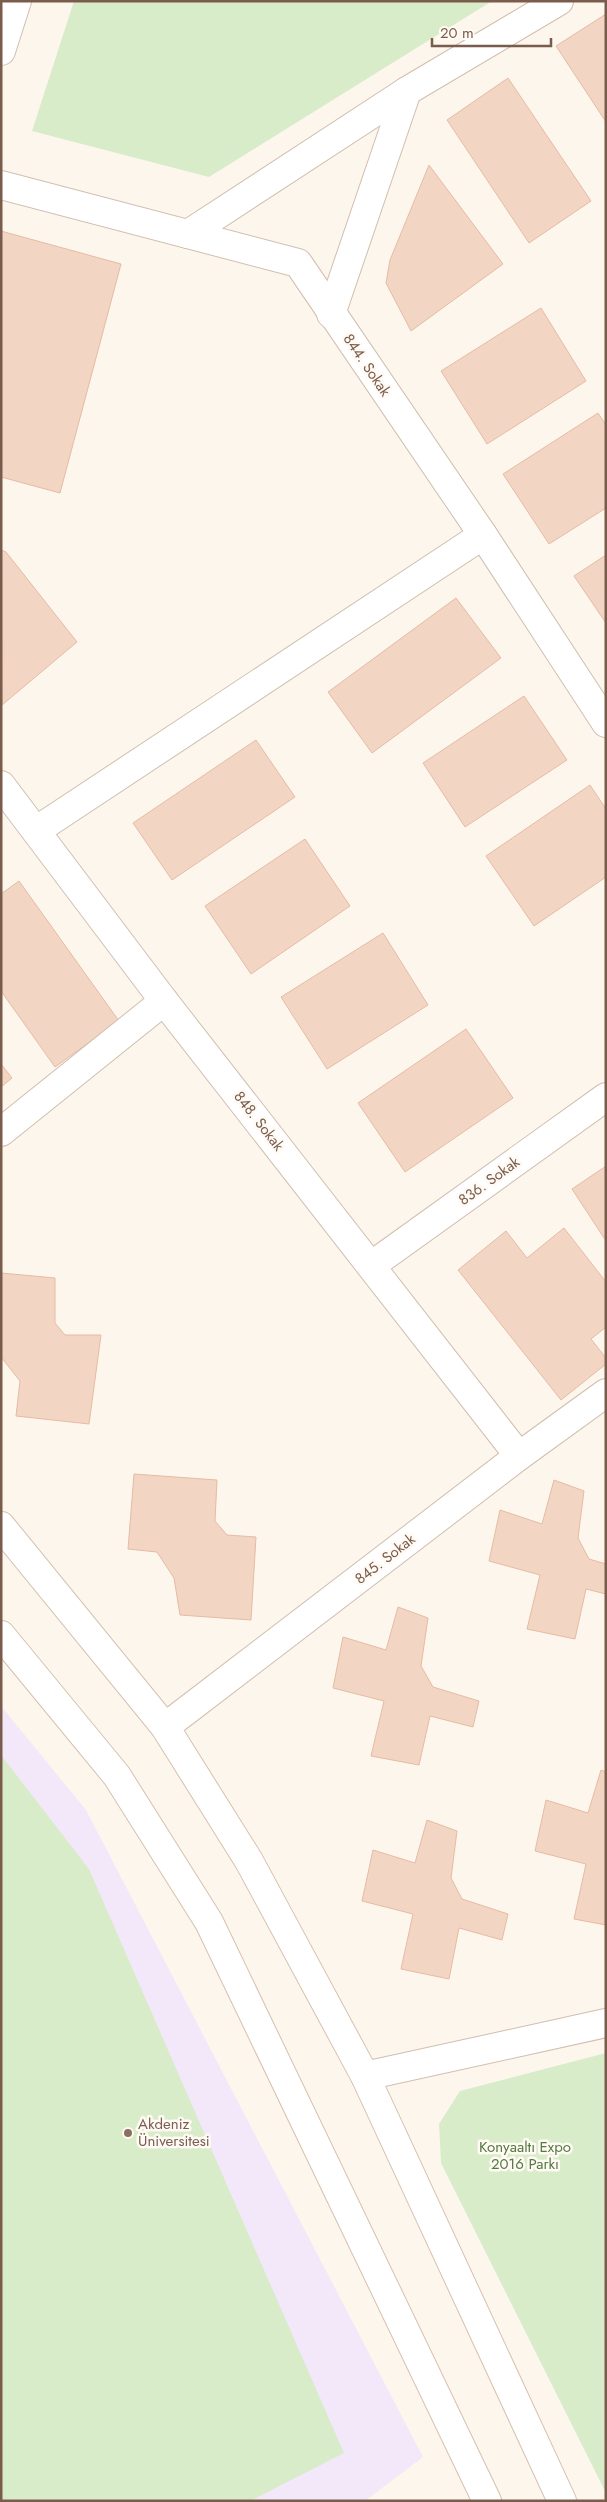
<svg xmlns="http://www.w3.org/2000/svg" width="607" height="2502" viewBox="0 0 607 2502" font-family="Jost,sans-serif">
<style>
.education{fill:#f3e8fa}
.green{fill:#d8ecc9}
.building{fill:#f3d5c3;stroke:#e6bba3}
.lines{fill:none;stroke-linecap:round;stroke-linejoin:round}
.street-casing{stroke:#d1beb0;stroke-width:30}
.secondary-casing{stroke:#d6c0b0;stroke-width:30}
.street{stroke:#fff;stroke-width:28}
.secondary{stroke:#fff;stroke-width:28}
.education-dot{fill:#8d6e63;stroke:#fffaf3;stroke-width:2}
.labels{text-anchor:middle;dominant-baseline:central;stroke-width:5;stroke-linejoin:round;paint-order:stroke}
.street-label{font-size:15px;fill:#7a5c4d;stroke:#fffaf3}
.education-label{font-size:15px;fill:#785e54;stroke:#fffaf3;text-anchor:start}
.park-label{font-size:15px;fill:#537a41;stroke:#fffaf3}
</style>
<rect width="100%" height="100%" fill="#fdf6ec"/>
<path class="education" d="M1 1706 86 1810 423 2457 365 2501H1Z"/>
<g class="green">
<path d="M74 1H492L209 177 32 131Z"/>
<path d="M1 1755 89 1869 344 2453 250 2501H1Z"/>
<path d="M606 2053V2493L441 2163 439 2124 460 2091Z"/>
</g>
<g class="building">
<path d="M606 14V122L556 46Z"/>
<path d="M508 78 591 201 529 243 447 120Z"/>
<path d="M429 165 503 264 411 331 386 283 390 260Z"/>
<path d="M1 231 121 264 60 493 1 477Z"/>
<path d="M541 308 586 381 487 444 441 371Z"/>
<path d="M598 413 606 425V508L549 544 503 474Z"/>
<path d="M1 550 6 552 77 642 2 705Z"/>
<path d="M606 555V623L574 576Z"/>
<path d="M456 598 501 658 372 753 328 692Z"/>
<path d="M524 696 567 760 465 827 423 763Z"/>
<path d="M256 740 295 797 172 880 133 823Z"/>
<path d="M590 785 606 809V877L534 926 486 856Z"/>
<path d="M305 839 350 906 251 974 205 906Z"/>
<path d="M19 881 119 1021 55 1067 1 991V894Z"/>
<path d="M383 933 428 1005 327 1069 281 997Z"/>
<path d="M466 1029 513 1098 405 1172 358 1103Z"/>
<path d="M1 1064 12 1078 1 1087Z"/>
<path d="M606 1166V1241L572 1189Z"/>
<path d="M564 1228 606 1282V1327L591 1339 606 1358V1364L561 1400 458 1270 506 1231 527 1258Z"/>
<path d="M1 1273 55 1278V1323L65 1335H101L89 1424 16 1416 20 1381 1 1357Z"/>
<path d="M134 1474 217 1480 215 1521 227 1535 256 1537 251 1620 180 1615 174 1578 157 1552 128 1549Z"/>
<path d="M554 1480 584 1491 578 1538 589 1559 606 1564V1594L586 1589 575 1639 527 1629 540 1575 489 1561 500 1510 542 1524Z"/>
<path d="M398 1607 428 1618 421 1666 433 1687 479 1701 473 1727 430 1716 419 1765 371 1756 384 1701 333 1688 343 1637 386 1650Z"/>
<path d="M601 1770 606 1772V1925L574 1919 586 1864 535 1851 546 1800 588 1813Z"/>
<path d="M427 1820 457 1831 451 1878 462 1899 508 1914 502 1940 459 1928 449 1979 401 1969 413 1914 362 1901 373 1850 415 1863Z"/>
</g>
<g class="lines">
<defs>
<g id="street">
<path d="M1 51 17 1"/>
<path d="M1 185 298 263 483 535 606 723"/>
<path d="M188 234 407 91 559 1"/>
<path d="M331 314 407 91"/>
<path d="M1 785 164 1001 519 1456"/>
<path d="M37 830 483 535"/>
<path d="M1 1132 164 1001"/>
<path d="M372 1265 606 1097"/>
<path d="M165 1727 519 1456 606 1393"/>
<path d="M365 2076 606 2023"/>
</g>
<g id="secondary">
<path d="M1 1526 165 1727 249 1861 365 2076 562 2501"/>
<path d="M1 1635 117 1776 209 1922 487 2501"/>
</g>
</defs>
<use href="#street" class="street-casing"/>
<use href="#secondary" class="secondary-casing"/>
<use href="#street" class="street"/>
<use href="#secondary" class="secondary"/>
</g>
<circle class="education-dot" cx="128" cy="2133" r="5"/>
<g class="labels">
<g class="street-label">
<text transform="translate(367 365) rotate(56)">844. Sokak</text>
<text transform="translate(259 1121) rotate(52)">848. Sokak</text>
<text transform="translate(489 1181) rotate(-36)">836. Sokak</text>
<text transform="translate(385 1559) rotate(-38)">845. Sokak</text>
</g>
<g class="education-label">
<text x="138" y="2124">Akdeniz<tspan x="138" dy="17">Üniversitesi</tspan></text>
</g>
<g class="park-label">
<text x="525" y="2147">Konyaaltı Expo<tspan x="525" dy="17">2016 Parkı</tspan></text>
</g>
</g>
<rect width="607" height="2502" fill="none" stroke="#7a5c4d" stroke-width="5"/>
<path d="M432 38v8h119v-8" fill="none" stroke="#7a5c4d" stroke-width="2.5"/>
<text x="440" y="38" font-size="15" fill="#7a5c4d" stroke="#fffaf3" stroke-width="4" paint-order="stroke">20 m</text>
</svg>
